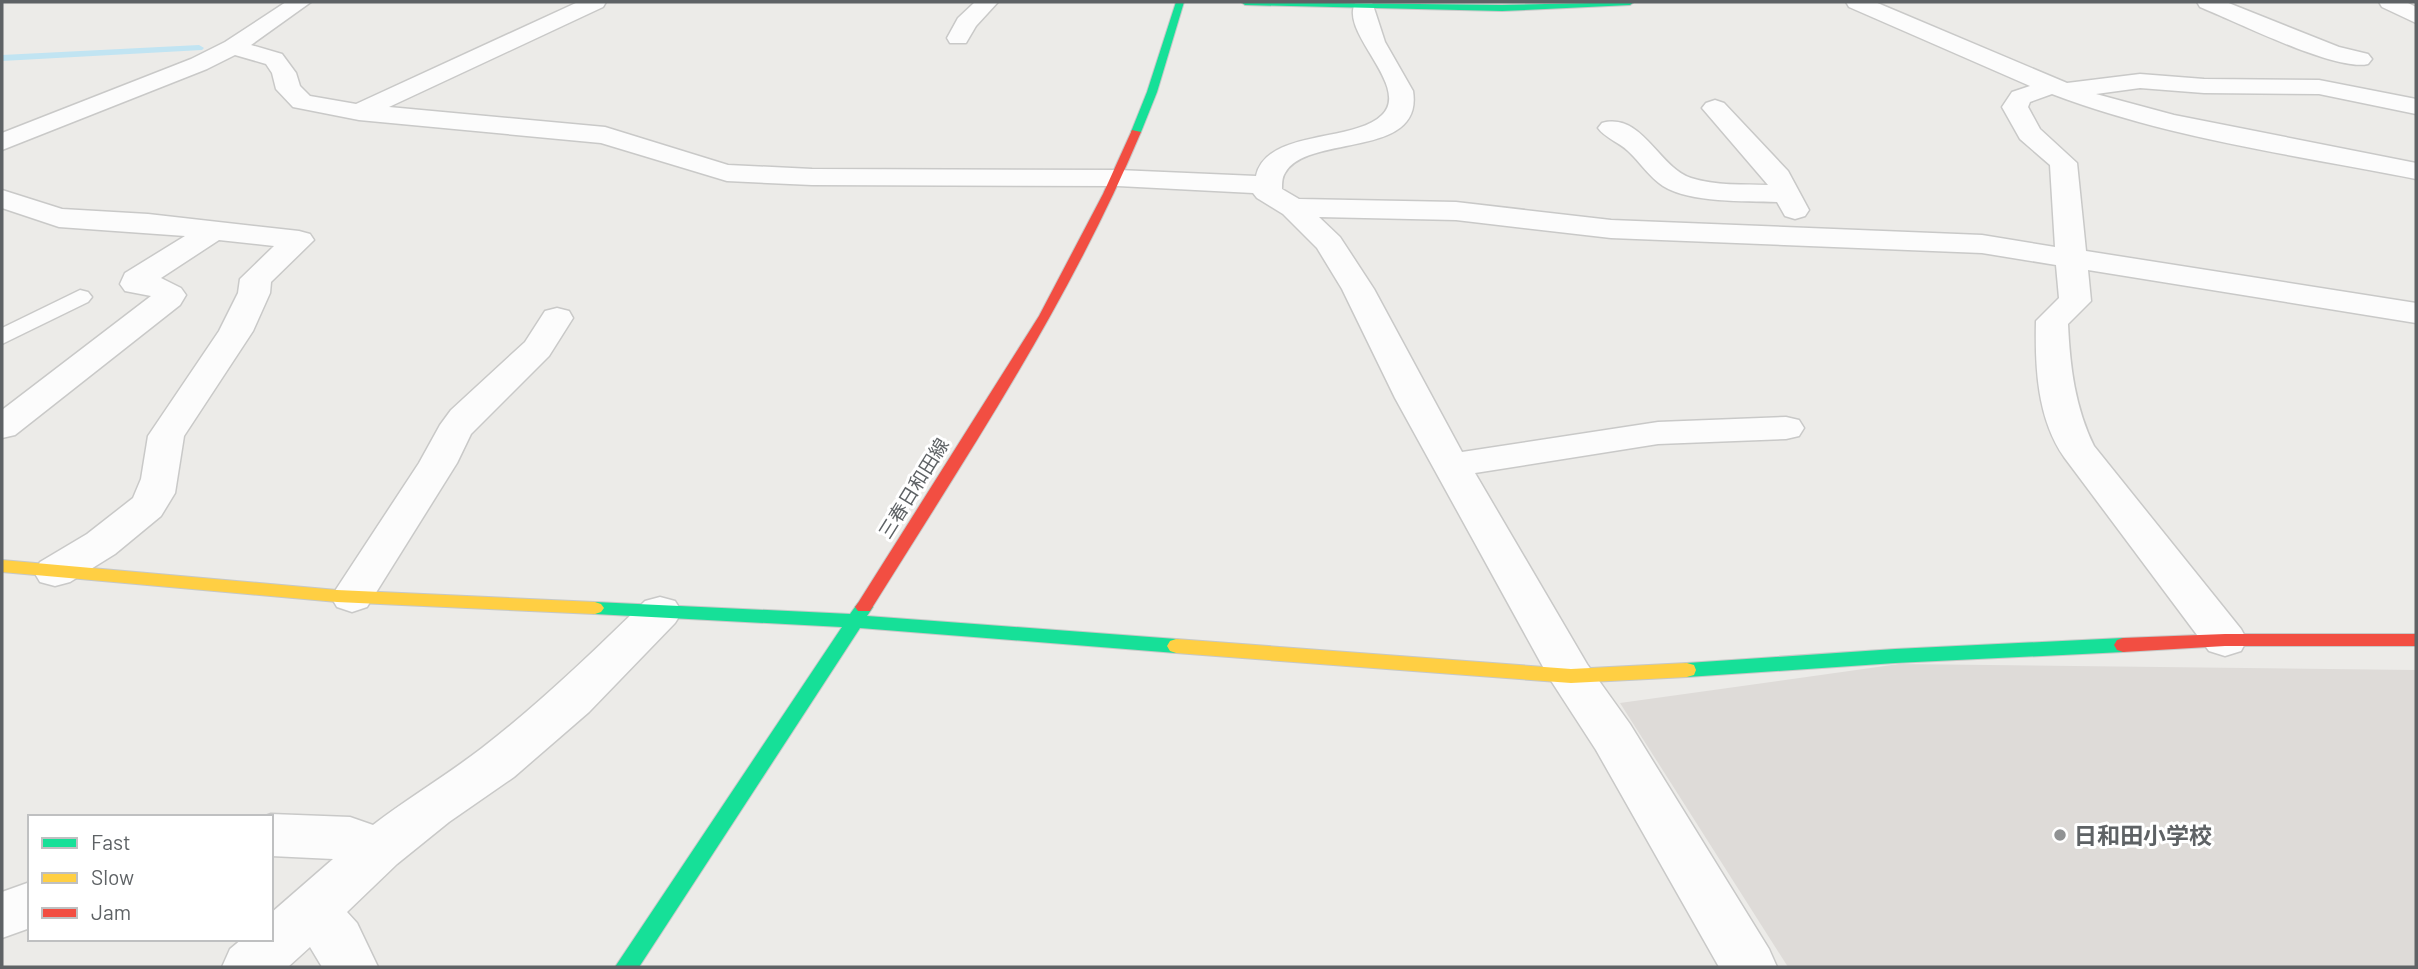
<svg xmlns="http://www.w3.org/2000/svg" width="2418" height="969" viewBox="0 0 2418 969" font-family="Barlow,'Noto Sans JP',sans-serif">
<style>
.education{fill:#dedbd8}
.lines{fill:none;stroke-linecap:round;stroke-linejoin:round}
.stream{fill:#c1e4f2;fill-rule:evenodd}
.lane-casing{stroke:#c9c9c8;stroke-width:3}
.street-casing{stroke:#c9c9c8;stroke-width:3}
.fast-casing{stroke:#c6c8c7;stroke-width:2}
.slow-casing{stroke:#c6c8c7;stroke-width:2}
.jam-casing{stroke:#c6c8c7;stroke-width:2}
.lane{fill:#fcfcfc;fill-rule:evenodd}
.street{fill:#fcfcfc;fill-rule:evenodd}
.fast{fill:#16e098;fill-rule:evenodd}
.slow{fill:#ffcf43;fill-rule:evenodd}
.jam{fill:#f24e42;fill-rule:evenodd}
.poi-dot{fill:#909293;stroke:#fff;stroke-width:2.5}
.labels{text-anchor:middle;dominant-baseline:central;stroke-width:6;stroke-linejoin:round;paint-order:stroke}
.street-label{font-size:19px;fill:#5e6265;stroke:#fff}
.near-poi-label{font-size:23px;font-weight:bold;fill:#5e6265;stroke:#fff;text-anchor:start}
</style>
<rect width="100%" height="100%" fill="#ecebe8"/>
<path class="education" d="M1899 664 2416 670V967H1788L1620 703Z"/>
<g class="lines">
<path class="stream" d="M199 45 204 48 202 50 2 61V55Z"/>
<defs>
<path id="lane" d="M80 290 88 292 92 297 88 302 2 344V328Z"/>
<g id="street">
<path d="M286 2H311L251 45 282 54 296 73 300 86 310 96 356 104 578 2H606L603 7 389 107 605 127 728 165 812 169 1118 170 1256 176C1266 129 1354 143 1382 115 1412 86 1337 31 1356 2H1372L1385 42 1413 91C1424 160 1307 133 1285 173 1282 177 1282 184 1282 189L1299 199 1456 202 1611 220 1982 235 2055 247 2050 165 2020 139 2002 107 2012 92 2030 86 1849 7 1846 2H1875L2067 83 2140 74 2204 79 2319 80 2416 99V114L2319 94 2204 93 2140 88 2096 94 2174 115 2416 163V179C2294 155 2168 138 2052 94L2030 102 2028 107 2040 129 2077 163 2086 251 2416 303V323L2088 270 2091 301 2068 324C2070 367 2075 407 2094 446L2241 629 2247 640 2241 651 2225 656 2209 651 2064 457C2037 418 2035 367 2036 321L2059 298 2056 265 1982 253 1611 238 1456 220 1319 217 1340 237 1374 289 1462 452 1658 422 1786 417 1799 420 1804 428 1799 436 1786 439 1658 444 1475 473 1587 664 1630 724 1769 949 1777 967H1719L1596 750 1548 676 1395 398 1342 289 1317 248 1283 214 1257 198 1253 193 1118 186 812 185 727 181 601 143 359 120 293 107 276 89 272 73 266 64 235 55 207 69 2 150V133L191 59 225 42Z"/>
<path d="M975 2H998L976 26 966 43H950L947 38 958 18Z"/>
<path d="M2197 2H2226L2339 47 2368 54 2372 59 2368 64C2336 72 2235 21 2200 7Z"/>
<path d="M2379 2H2406L2416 7V23L2382 7Z"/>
<path d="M1715 100 1724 103 1788 171 1809 210 1805 216 1795 219 1785 216 1777 202C1745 201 1690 203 1663 186 1649 177 1640 162 1628 151 1619 142 1605 138 1598 128L1602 123C1642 112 1658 167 1691 178 1715 186 1744 184 1768 185L1702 108 1706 103Z"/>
<path d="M2 190 62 209 148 214 299 231 310 234 314 240 271 282 270 293 253 331 184 436 175 493 161 516 115 554 70 582 55 586 40 582 34 572 40 562 87 534 133 498 141 479 148 436 219 331 238 293 240 279 274 246 219 240 161 278 181 288 186 295 180 305 15 435 2 438V410L151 296 125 291 120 284 125 273 185 236 59 227 2 208Z"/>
<path d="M557 308 569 311 573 318 549 356 471 434 457 463 367 607 352 612 337 607 331 597 419 463 440 425 451 410 525 342 545 311Z"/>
<path d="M660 597 675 601 682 612 675 623 589 712 514 777 449 822 397 864 347 912 357 923 378 967H322L310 947 288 967H222L230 949 242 939H271V913L333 859 271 856V817H263L271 814 350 817 373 825C408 798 447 775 482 748 540 703 592 653 645 601Z"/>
<path d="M30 882V928L2 938V892Z"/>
</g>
<g id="fast">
<path d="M1176 2H1184L1157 92 1141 132 1132 134 1131 132 1147 92Z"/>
<path d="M1241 2 1502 5 1634 2 1630 5 1502 11 1245 5Z"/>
<path d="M864 601 870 603 873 607 867 616 1176 639 1182 641 1185 646 1182 651 1176 653 860 628 639 967H615L842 627 595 614 589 612 586 608 589 604 595 602 850 614 858 603Z"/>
<path d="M2123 638 2129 640 2132 645 2129 650 2123 652 1895 663 1687 677 1680 675 1678 670 1680 665 1687 663 1895 649Z"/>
</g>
<g id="slow">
<path d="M2 560 337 590 595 602 601 604 604 608 601 612 595 614 337 602 2 572Z"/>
<path d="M1176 639 1571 669 1687 663 1694 665 1696 670 1694 675 1687 677 1571 683 1176 653 1170 651 1167 646 1170 641Z"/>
</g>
<g id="jam">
<path d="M1132 130 1141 132C1069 303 968 454 870 611H858L855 607 858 603 1039 316 1103 194Z"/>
<path d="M2225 634H2416V646H2225L2123 652 2117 650 2114 645 2117 640 2123 638Z"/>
</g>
</defs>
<use href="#lane" class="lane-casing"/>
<use href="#street" class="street-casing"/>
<use href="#fast" class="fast-casing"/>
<use href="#slow" class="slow-casing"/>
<use href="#jam" class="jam-casing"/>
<use href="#lane" class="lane"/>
<use href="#street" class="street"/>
<use href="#fast" class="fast"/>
<use href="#slow" class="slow"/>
<use href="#jam" class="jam"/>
</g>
<circle class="poi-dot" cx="2060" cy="835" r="7"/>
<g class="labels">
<g class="street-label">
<text transform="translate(913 488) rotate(-58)">三春日和田線</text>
</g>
<g class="near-poi-label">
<text x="2074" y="835">日和田小学校</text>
</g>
</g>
<rect width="2418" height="969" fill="none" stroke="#5e6265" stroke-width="7"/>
<rect x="28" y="815" width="245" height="126" fill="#ffffff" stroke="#bfc0c1" stroke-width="2"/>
<rect x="42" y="838" width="35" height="10" fill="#16e098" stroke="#bfc0c1" stroke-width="2"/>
<text x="91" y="850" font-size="21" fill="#5e6265">Fast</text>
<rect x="42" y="873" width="35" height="10" fill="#ffcf43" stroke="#bfc0c1" stroke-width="2"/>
<text x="91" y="885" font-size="21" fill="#5e6265">Slow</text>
<rect x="42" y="908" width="35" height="10" fill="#f24e42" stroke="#bfc0c1" stroke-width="2"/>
<text x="91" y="920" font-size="21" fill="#5e6265">Jam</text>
</svg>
